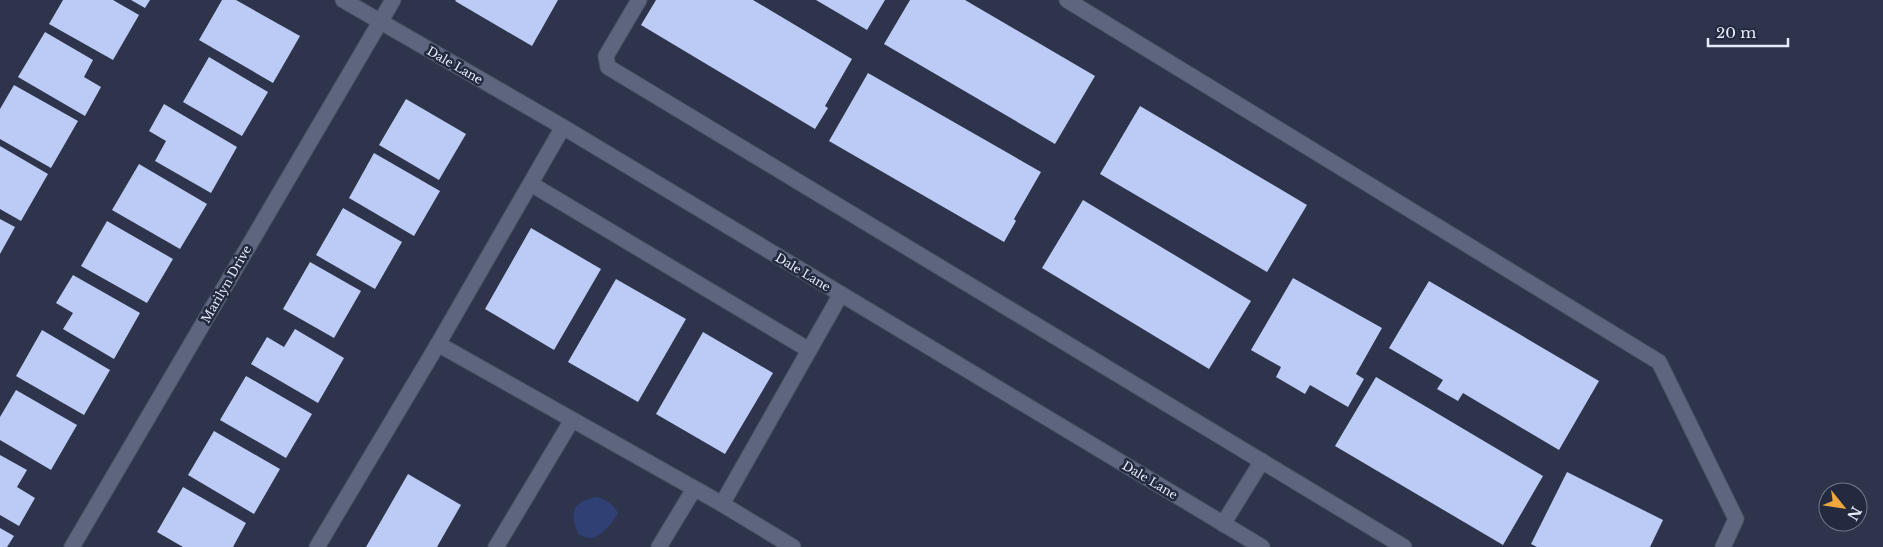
<svg xmlns="http://www.w3.org/2000/svg" width="1883" height="547" viewBox="0 0 1883 547" font-family="'Libre Baskerville',serif">
<style>
.green{fill:#303f74}
.building{fill:#bccbf6}
.lines{fill:none;stroke-linecap:round;stroke-linejoin:round}
.minor-casing{stroke:#4b5264;stroke-width:17}
.minor{stroke:#5e667f;stroke-width:15}
.labels{text-anchor:middle;dominant-baseline:central;stroke-width:5;stroke-linejoin:round;paint-order:stroke}
.street-label{font-size:12px;fill:#e5ebf9;stroke:#232a40}
</style>
<rect width="100%" height="100%" fill="#2d344b"/>
<path class="green" d="M596 497C605 498 614 505 618 513 613 522 602 537 591 538 588 539 583 536 579 535 569 514 571 502 596 497Z"/>
<g class="building">
<path d="M63 0H113L139 15 113 60 49 24Z"/>
<path d="M131 0H150L145 8Z"/>
<path d="M222 0H236L300 36 273 83 199 40Z"/>
<path d="M456 0H558L532 46 455 1Z"/>
<path d="M656 0H753L852 59 825 106 828 108 815 129 641 25Z"/>
<path d="M816 0H885L867 30Z"/>
<path d="M910 0H965L1095 76 1055 144 884 44Z"/>
<path d="M45 32 93 60 84 77 101 87 85 116 18 77Z"/>
<path d="M209 57 268 92 242 136 183 102Z"/>
<path d="M868 73 1041 172 1014 219 1016 221 1004 242 829 141Z"/>
<path d="M14 85 78 121 51 168 0 139V109Z"/>
<path d="M406 99 466 134 439 180 379 145Z"/>
<path d="M164 104 237 147 211 193 155 161 166 141 149 131Z"/>
<path d="M1140 106 1307 205 1267 272 1100 174Z"/>
<path d="M0 146 48 174 21 221 0 209Z"/>
<path d="M374 153 440 191 414 236 349 198Z"/>
<path d="M139 164 207 204 180 249 112 210Z"/>
<path d="M1083 200 1251 301 1209 369 1042 268Z"/>
<path d="M343 208 402 242 375 289 316 255Z"/>
<path d="M0 219 15 227 0 254Z"/>
<path d="M107 221 173 259 147 303 81 266Z"/>
<path d="M531 228 601 269 554 350 485 309Z"/>
<path d="M310 262 361 291 334 338 283 309Z"/>
<path d="M73 275 140 313 114 359 63 329 73 313 56 303Z"/>
<path d="M1293 278 1382 328 1356 374 1364 379 1348 407 1310 385 1305 394 1276 377 1281 367 1251 350Z"/>
<path d="M616 279 686 319 638 402 568 362Z"/>
<path d="M1429 281 1599 381 1559 450 1463 393 1458 401 1437 389 1443 380 1389 348Z"/>
<path d="M295 329 344 358 318 403 251 364 267 337 284 347Z"/>
<path d="M42 330 110 370 84 415 16 376Z"/>
<path d="M703 332 773 373 725 454 656 414Z"/>
<path d="M246 376 312 414 286 458 220 420Z"/>
<path d="M1376 377 1543 476 1503 545 1335 446Z"/>
<path d="M16 390 77 425 51 470 0 440V417Z"/>
<path d="M214 431 280 469 254 514 188 475Z"/>
<path d="M0 455 27 470 17 487 35 498 19 526 0 515Z"/>
<path d="M1567 472 1663 520 1650 547H1537L1531 544Z"/>
<path d="M408 474 461 505 437 547H366Z"/>
<path d="M183 487 246 523 233 547H183L157 532Z"/>
<path d="M0 528 14 536 7 547H0Z"/>
</g>
<g class="lines">
<defs>
<g id="minor">
<path d="M343 0 563 127 1262 547"/>
<path d="M639 0 606 56 608 67 1404 547"/>
<path d="M1067 0 1659 362 1736 519 1723 547"/>
<path d="M531 184 809 350"/>
<path d="M438 344 722 504"/>
<path d="M1223 524 1262 461"/>
<path d="M72 547 393 0"/>
<path d="M317 547 438 344 563 127"/>
<path d="M496 547 572 420"/>
<path d="M659 547 694 489"/>
<path d="M793 547 722 504 841 294"/>
</g>
</defs>
<use href="#minor" class="minor-casing"/>
<use href="#minor" class="minor"/>
</g>
<g class="labels">
<g class="street-label">
<text transform="translate(455 65) rotate(30)">Dale Lane</text>
<text transform="translate(803 272) rotate(31)">Dale Lane</text>
<text transform="translate(226 284) rotate(-60)">Marilyn Drive</text>
<text transform="translate(1150 480) rotate(31)">Dale Lane</text>
</g>
</g>
<g transform="translate(1843 507) rotate(120)"><circle r="24" fill="#232a40" stroke="#71778a"/>
<path d="M0-4L9 19L0 12L-9 19Z" fill="#eea73d"/>
<text y="-8" font-size="14" font-weight="bold" text-anchor="middle" fill="#e5ebf9">N</text>
</g>
<path d="M1708 38v8h80v-8" fill="none" stroke="#e5ebf9" stroke-width="2.5"/>
<text x="1716" y="38" font-size="15" fill="#e5ebf9" stroke="#232a40" stroke-width="4" paint-order="stroke">20 m</text>
</svg>
